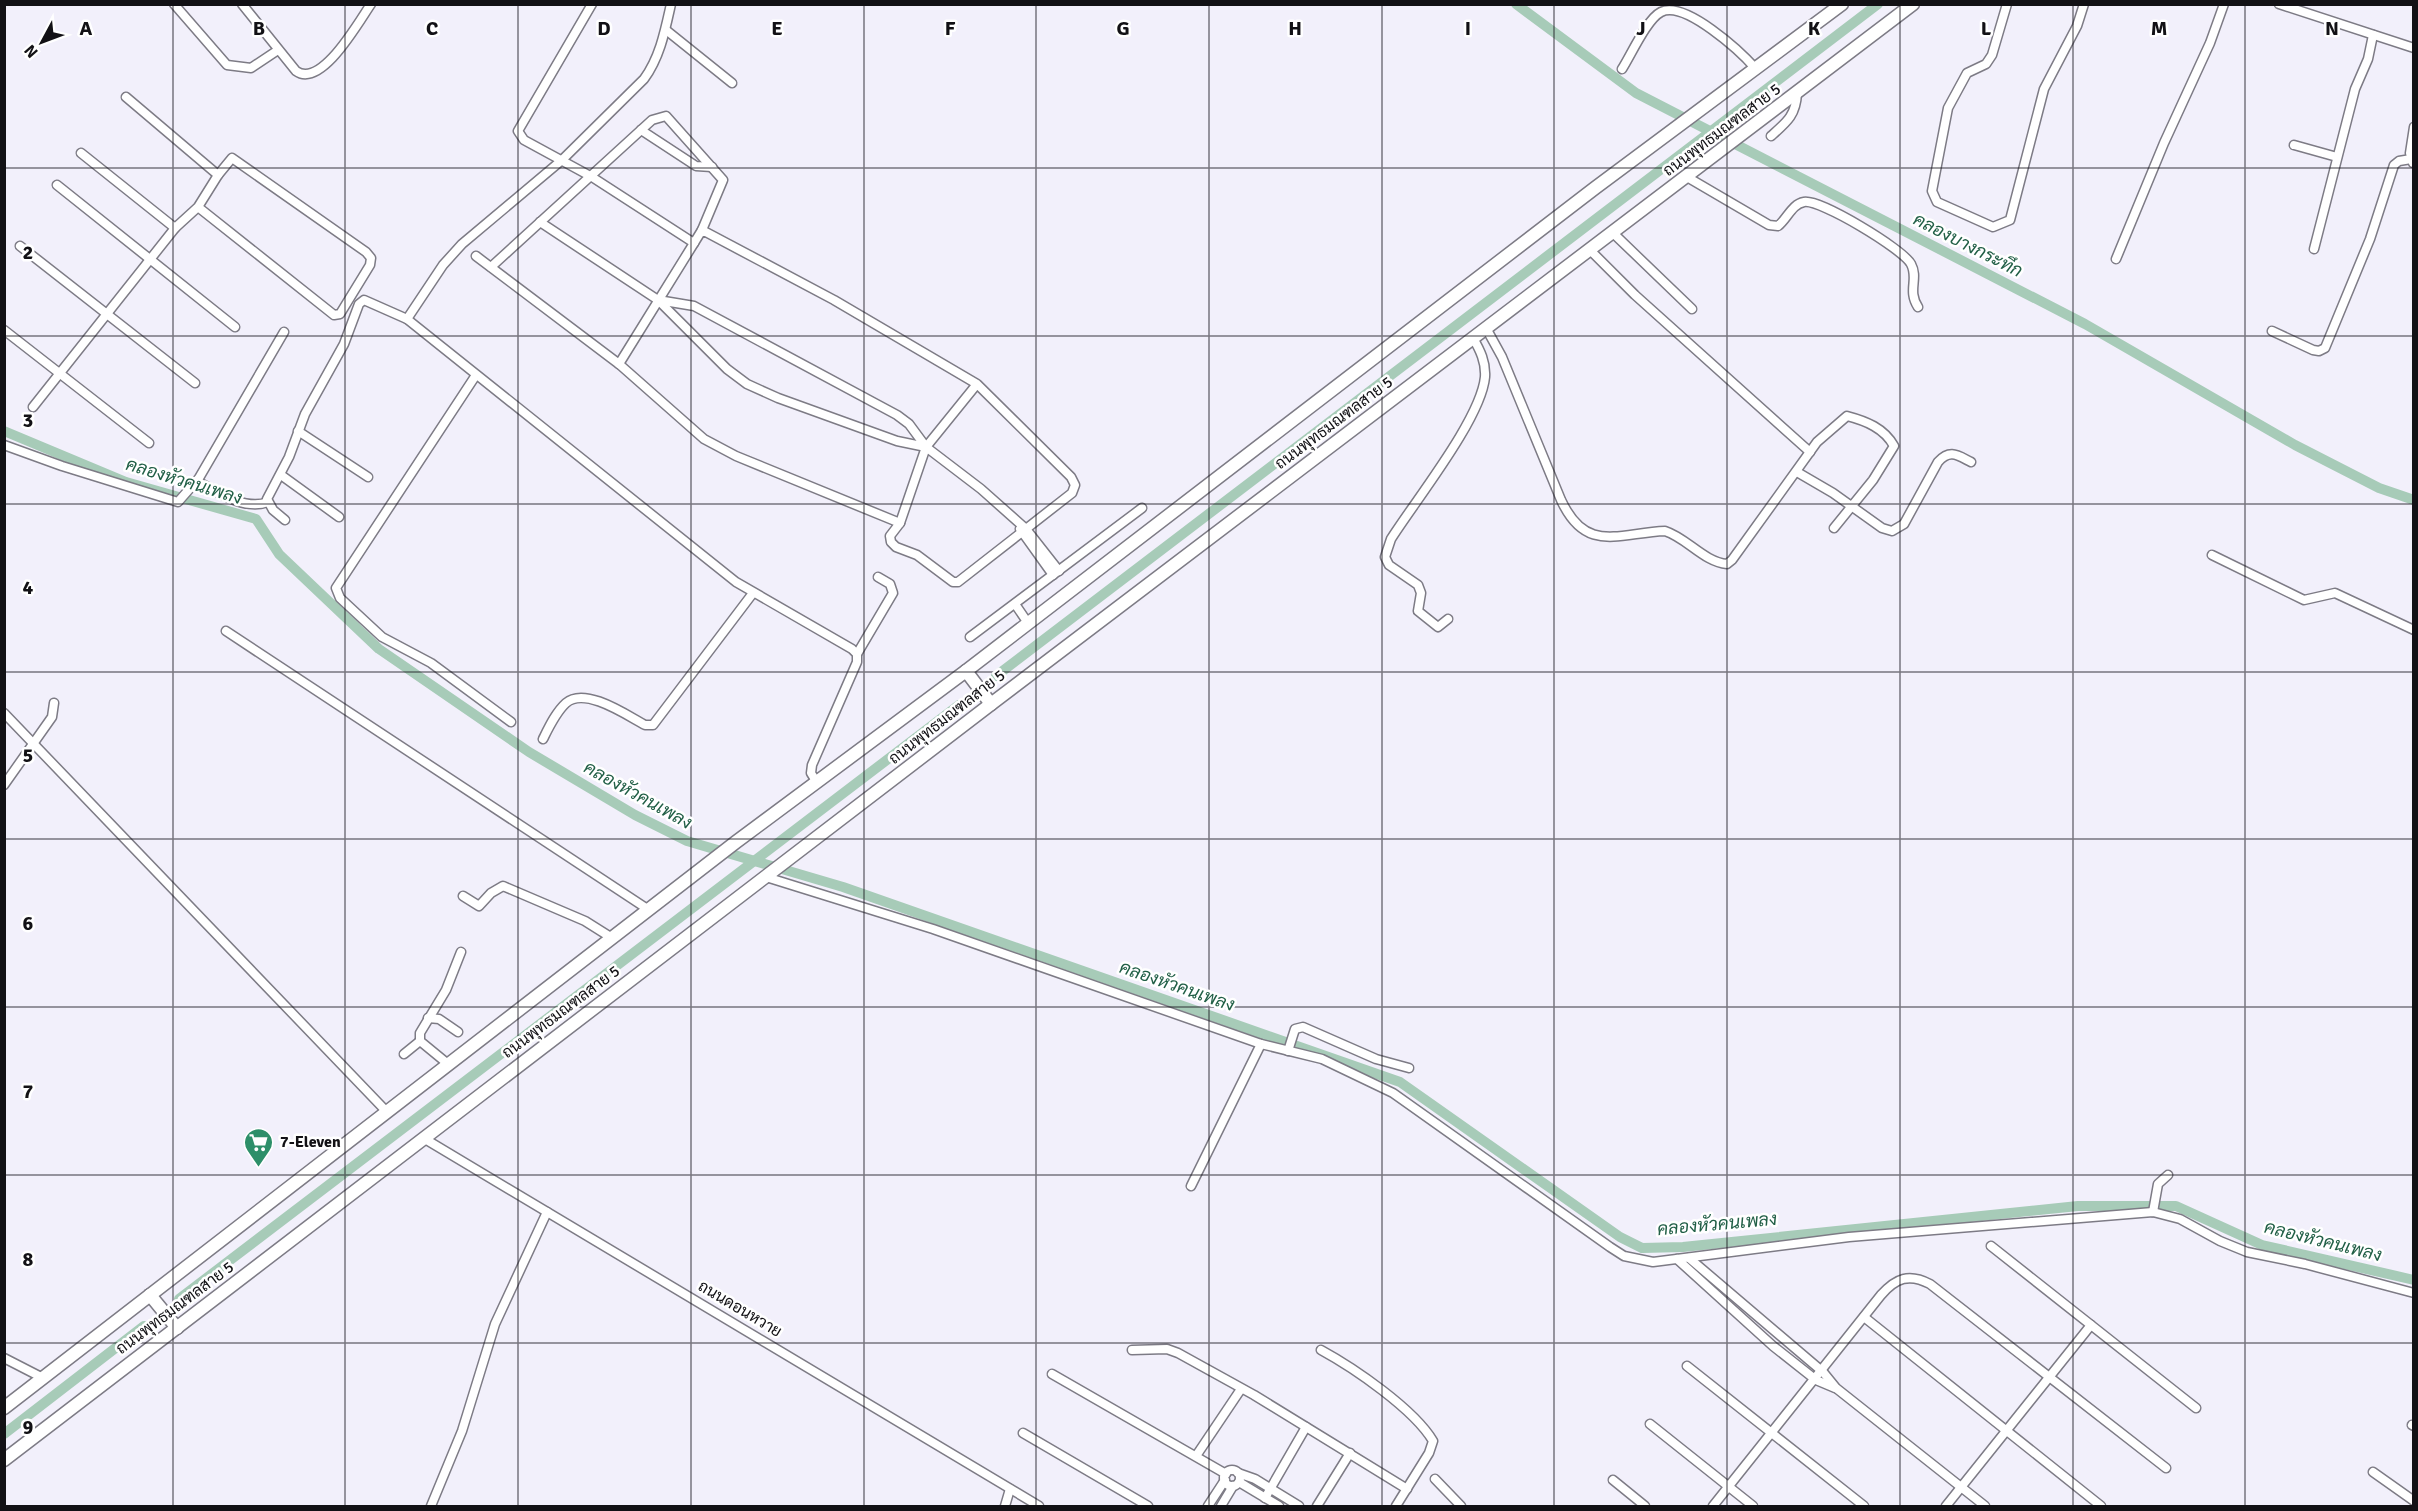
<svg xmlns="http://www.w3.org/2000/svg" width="2418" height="1511" viewBox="0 0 2418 1511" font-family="Signika,Sarabun,sans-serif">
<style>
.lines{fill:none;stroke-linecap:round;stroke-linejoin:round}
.canal{stroke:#a7cbb8;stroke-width:10}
.minor-casing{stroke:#7d7b85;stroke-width:11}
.secondary-casing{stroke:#7d7b85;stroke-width:15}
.minor{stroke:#fff;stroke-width:8}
.secondary{stroke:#fff;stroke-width:12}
.grid{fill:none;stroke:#121115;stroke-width:1.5;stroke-opacity:0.55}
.labels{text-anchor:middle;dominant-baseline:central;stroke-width:5;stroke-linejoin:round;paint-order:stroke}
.street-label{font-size:16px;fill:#121115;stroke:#fff}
.poi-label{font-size:16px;font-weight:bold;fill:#121115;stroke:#fff;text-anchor:start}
.water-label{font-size:18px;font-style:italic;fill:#215f46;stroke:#fff}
.grid-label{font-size:20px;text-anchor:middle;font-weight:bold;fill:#121115;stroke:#fff;stroke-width:5;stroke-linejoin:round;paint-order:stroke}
</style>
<rect width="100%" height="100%" fill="#f2f0fb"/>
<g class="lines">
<g class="canal">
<path d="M1516 4 1636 93 2085 324 2295 445 2379 488 2414 500"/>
<path d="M4 431 126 482 256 519 279 554 379 649 529 752 635 815 687 841 843 887 1400 1082 1620 1237 1642 1248 1683 1247 2078 1206H2176L2262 1245 2414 1280"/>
<path d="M996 676 1878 4"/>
<path d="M179 1299 959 705"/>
<path d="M4 1434 144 1326"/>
</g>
<defs>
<g id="minor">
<path d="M174 4 227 65 251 68 278 50"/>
<path d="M242 4 296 71C321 89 358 23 371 4"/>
<path d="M592 4 518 131 524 140 592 177 694 243 619 364"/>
<path d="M2007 4 1992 55 1986 64 1967 73 1948 108 1932 191 1937 202 1993 227 2010 220 2044 89 2077 26 2084 4"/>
<path d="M2279 4 2414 48"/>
<path d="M666 30 732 83"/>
<path d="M1622 69C1631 55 1647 19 1661 12 1685 0 1741 52 1756 69"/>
<path d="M126 97 218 175"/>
<path d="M641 130 696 166 712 167"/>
<path d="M1771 136C1787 122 1796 115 1797 93"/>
<path d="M2294 145 2337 157"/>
<path d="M81 153 175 228"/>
<path d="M2413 163 2410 153 2414 127"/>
<path d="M1687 177 1769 225 1778 226C1787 219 1792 204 1804 202 1820 199 1903 249 1911 264 1919 279 1907 290 1918 307"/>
<path d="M57 185 235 327"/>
<path d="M540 222 658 300 727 369 747 384 778 398 897 441 926 447"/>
<path d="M1613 233 1692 309"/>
<path d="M694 243 702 230 834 300 977 384 1071 477 1075 485 1072 493 958 582H953L917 555 896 547 891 542 890 536 900 523 926 447 977 384"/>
<path d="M20 246 195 383"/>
<path d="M2314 249 2355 89 2368 59 2373 35"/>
<path d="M1590 250 1635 295 1810 452"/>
<path d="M476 256 619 364 704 439 736 456 900 523"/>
<path d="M2116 259 2164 143 2210 43 2224 4"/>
<path d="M491 267 652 120 666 116 723 180 702 230"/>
<path d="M658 300 694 306 897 415 909 424 926 447 981 489 1026 529 1059 571"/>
<path d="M407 319 443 265 462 244 562 160 644 79C660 57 665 31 671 4"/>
<path d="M1486 328 1502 357 1561 500C1586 554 1618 533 1665 531 1687 538 1704 562 1727 564L1732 560 1817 442 1847 416C1866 421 1884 428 1894 446L1873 480 1834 528"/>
<path d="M4 330 149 443"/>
<path d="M2272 331 2313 350 2319 351 2325 348 2370 239 2394 165 2399 161 2411 159"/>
<path d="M476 375 336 588 340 598 382 637 431 663 511 722"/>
<path d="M33 407 175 228 198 207 218 175 232 158 366 252 371 258 370 265 340 314 334 315 198 207"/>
<path d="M298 431 368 477"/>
<path d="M4 445 62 466 178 502 199 478 284 332"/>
<path d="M1797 472 1833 493 1882 528 1892 531 1904 524 1938 462C1950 449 1957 455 1971 462"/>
<path d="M281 475 339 517"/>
<path d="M197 481C217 492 245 511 268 502"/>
<path d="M285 520 273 510 267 499 289 457 305 414 344 344 359 304 364 300 407 319 736 582 852 649 857 654V662L812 765 811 773 816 781"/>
<path d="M1020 529 1053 575"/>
<path d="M2212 555 2304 600 2335 593 2414 630"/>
<path d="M1015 604 1028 623"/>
<path d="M1448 619 1438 627 1418 611 1421 593 1418 585 1389 565 1385 557 1391 539C1415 501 1481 419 1485 377 1486 362 1480 350 1473 338"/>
<path d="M226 631 649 910"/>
<path d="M970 637 1142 508"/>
<path d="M857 654 893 593 890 584 878 577"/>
<path d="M4 713 387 1112"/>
<path d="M543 739C549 727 556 712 566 703 585 686 628 716 645 725H653L753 593"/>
<path d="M4 785 52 717 54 703"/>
<path d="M766 877 933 929 1261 1044 1322 1059 1393 1093 1610 1247 1624 1256 1653 1262 1849 1237 2153 1212 2180 1219 2220 1241 2247 1252 2305 1264 2414 1293"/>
<path d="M463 896 479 906 491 893 503 886 585 921 612 938"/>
<path d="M428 1018 439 1019 458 1032"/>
<path d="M1288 1051 1295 1029 1303 1027 1376 1059 1409 1068"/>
<path d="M404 1054 420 1041"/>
<path d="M448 1064 420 1041V1033L446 990 461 952"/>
<path d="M425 1139 1039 1506"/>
<path d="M1191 1186 1261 1044"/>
<path d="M2153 1212 2158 1184 2168 1175"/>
<path d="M1991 1246 2196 1408"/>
<path d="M1689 1258 1823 1372 1836 1388 1985 1506"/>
<path d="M1677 1259 1773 1346 1816 1380 1835 1388"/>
<path d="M1864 1317 2101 1506"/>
<path d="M1132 1350 1167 1349 1178 1353 1254 1395 1407 1489"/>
<path d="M1321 1350C1354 1368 1414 1409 1433 1441L1429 1453 1396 1506"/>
<path d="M4 1358 43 1378"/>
<path d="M1687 1366 1864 1506"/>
<path d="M1052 1374 1226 1474"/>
<path d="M1650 1424 1753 1506"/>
<path d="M2412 1425 2414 1426"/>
<path d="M1023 1433 1148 1506"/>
<path d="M1196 1456 1241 1389"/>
<circle cx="1232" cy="1478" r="8"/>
<path d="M2373 1472 2414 1501"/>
<path d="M1238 1473 1255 1479 1299 1506"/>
<path d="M1435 1479 1461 1506"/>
<path d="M1613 1480 1645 1506"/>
<path d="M1239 1482 1279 1506"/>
<path d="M1265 1498 1306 1427"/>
<path d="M431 1506 462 1431 495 1324 547 1212"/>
<path d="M1005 1506 1010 1489"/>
<path d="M1208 1506 1225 1480"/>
<path d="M1221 1506 1233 1486"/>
<path d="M1317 1506 1350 1453"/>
<path d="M1713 1506 1881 1295C1896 1278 1909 1273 1930 1284L2166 1468"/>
<path d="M1946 1506 2091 1325"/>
</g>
<g id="secondary">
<path d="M966 671 991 704"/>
<path d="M150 1295 177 1328"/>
<path d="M4 1408 736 842 966 671 1595 188 1842 4"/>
<path d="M4 1460 991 704 1913 4"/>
</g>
</defs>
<use href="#minor" class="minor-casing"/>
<use href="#secondary" class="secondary-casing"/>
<use href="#minor" class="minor"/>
<use href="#secondary" class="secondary"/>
</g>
<path class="grid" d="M173 4V1506M345 4V1506M518 4V1506M691 4V1506M864 4V1506M1036 4V1506M1209 4V1506M1382 4V1506M1554 4V1506M1727 4V1506M1900 4V1506M2073 4V1506M2245 4V1506M4 168H2414M4 336H2414M4 504H2414M4 672H2414M4 839H2414M4 1007H2414M4 1175H2414M4 1343H2414"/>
<defs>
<symbol id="supermarket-pin" viewBox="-11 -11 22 30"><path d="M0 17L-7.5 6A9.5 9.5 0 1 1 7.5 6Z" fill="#2d8f69" stroke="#fff"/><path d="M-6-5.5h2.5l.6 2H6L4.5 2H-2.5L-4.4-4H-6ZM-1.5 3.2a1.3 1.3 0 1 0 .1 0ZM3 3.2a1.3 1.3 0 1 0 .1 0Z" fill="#fff"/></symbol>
</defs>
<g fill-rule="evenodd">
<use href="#supermarket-pin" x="242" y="1126" width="33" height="45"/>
</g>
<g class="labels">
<g class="street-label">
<text transform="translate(1722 130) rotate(-37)">ถนนพุทธมณฑลสาย 5</text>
<text transform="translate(1334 423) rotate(-37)">ถนนพุทธมณฑลสาย 5</text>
<text transform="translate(947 717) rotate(-38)">ถนนพุทธมณฑลสาย 5</text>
<text transform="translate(561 1012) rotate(-37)">ถนนพุทธมณฑลสาย 5</text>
<text transform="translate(175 1308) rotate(-37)">ถนนพุทธมณฑลสาย 5</text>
<text transform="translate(740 1309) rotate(31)">ถนนดอนหวาย</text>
</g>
<g class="poi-label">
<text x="280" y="1142">7-Eleven</text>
</g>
<g class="water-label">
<text transform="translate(1968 245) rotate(27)">คลองบางกระทึก</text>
<text transform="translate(184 481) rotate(17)">คลองหัวคนเพลง</text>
<text transform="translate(638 795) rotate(29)">คลองหัวคนเพลง</text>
<text transform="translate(1177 986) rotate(19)">คลองหัวคนเพลง</text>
<text transform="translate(1717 1224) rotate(-5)">คลองหัวคนเพลง</text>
<text transform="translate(2323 1241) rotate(14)">คลองหัวคนเพลง</text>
</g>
</g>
<g class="grid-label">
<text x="86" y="35">A</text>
<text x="259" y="35">B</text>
<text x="432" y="35">C</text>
<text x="604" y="35">D</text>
<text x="777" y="35">E</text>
<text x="950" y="35">F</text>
<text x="1123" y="35">G</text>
<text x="1295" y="35">H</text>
<text x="1468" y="35">I</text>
<text x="1641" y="35">J</text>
<text x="1814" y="35">K</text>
<text x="1986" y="35">L</text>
<text x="2159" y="35">M</text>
<text x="2332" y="35">N</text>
<text x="28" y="259">2</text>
<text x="28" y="427">3</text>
<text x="28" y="594">4</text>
<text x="28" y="762">5</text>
<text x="28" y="930">6</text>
<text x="28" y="1098">7</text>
<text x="28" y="1266">8</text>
<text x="28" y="1434">9</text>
</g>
<rect width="2418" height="1511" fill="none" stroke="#121115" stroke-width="12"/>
<g transform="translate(42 42) rotate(229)" stroke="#ffffff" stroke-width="4.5" paint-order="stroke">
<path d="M0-4.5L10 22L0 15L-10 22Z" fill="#121115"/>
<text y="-9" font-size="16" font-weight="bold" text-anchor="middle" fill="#121115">N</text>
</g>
</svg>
